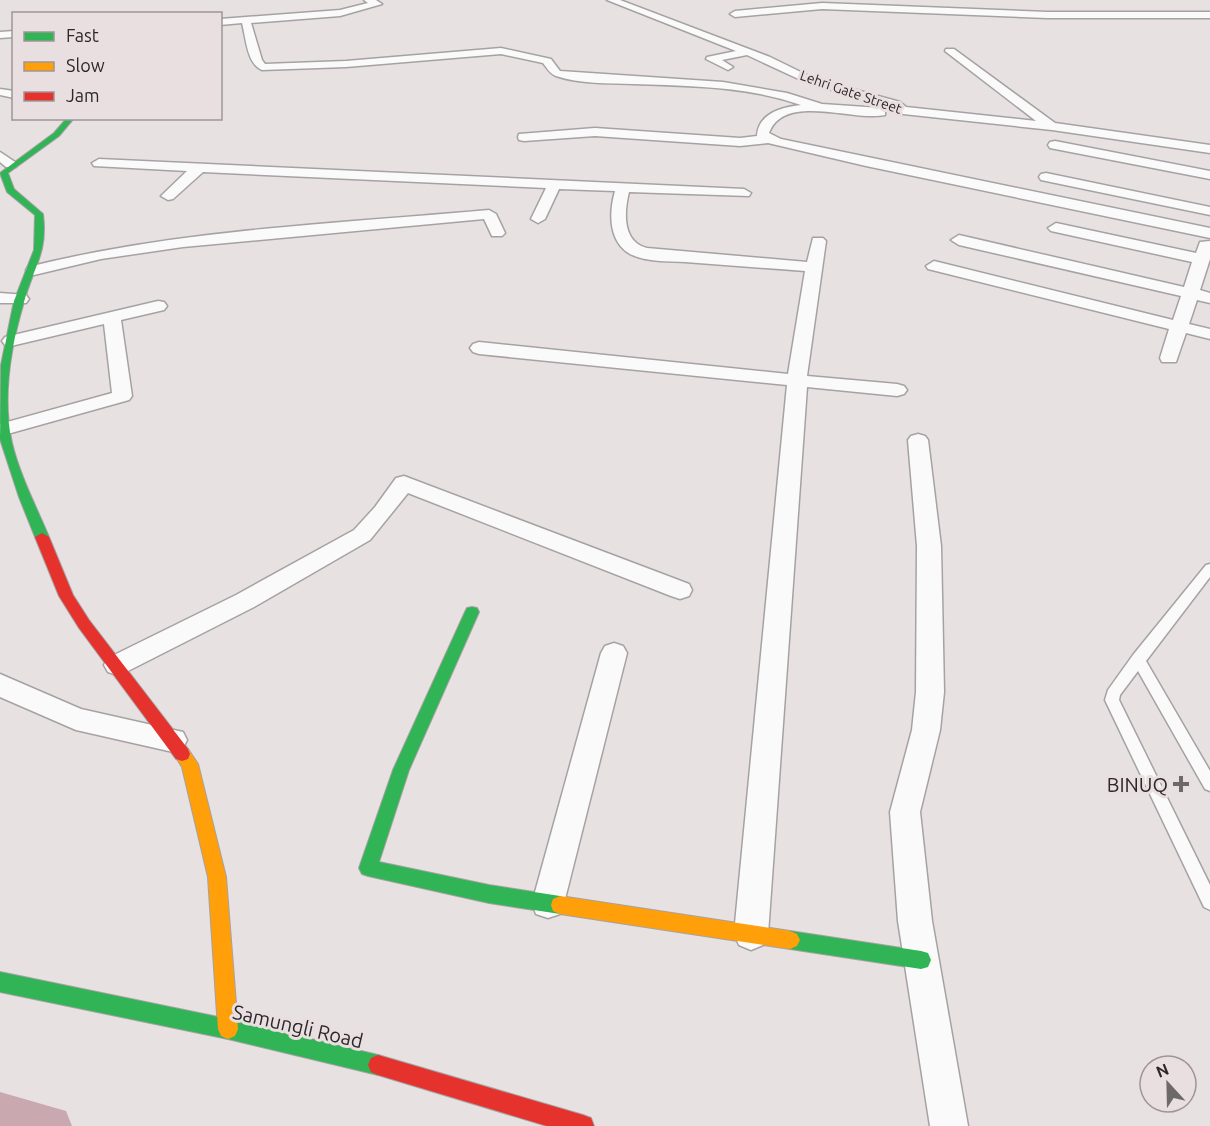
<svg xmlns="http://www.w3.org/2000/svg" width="1210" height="1126" viewBox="0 0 1210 1126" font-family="Ubuntu,sans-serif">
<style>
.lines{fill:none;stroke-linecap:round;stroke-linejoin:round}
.canal{fill:#caa8b0;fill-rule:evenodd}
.lane-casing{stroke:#a6a2a3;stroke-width:3}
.street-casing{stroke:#a6a2a3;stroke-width:3}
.fast-casing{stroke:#a6a2a3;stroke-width:2}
.slow-casing{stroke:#a6a2a3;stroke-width:2}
.jam-casing{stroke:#a6a2a3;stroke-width:2}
.lane{fill:#fbfafb;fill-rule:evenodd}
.street{fill:#fbfafb;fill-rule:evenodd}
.fast{fill:#30b455;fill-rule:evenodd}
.slow{fill:#ff9f0a;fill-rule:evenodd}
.jam{fill:#e5322d;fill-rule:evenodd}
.poi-dot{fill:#6d696a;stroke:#e9dfe1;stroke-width:2}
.labels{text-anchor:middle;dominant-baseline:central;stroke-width:6;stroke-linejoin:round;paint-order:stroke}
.far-street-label{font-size:14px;fill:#2c2829;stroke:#e9dfe1}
.near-poi-label{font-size:20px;fill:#2c2829;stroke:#e9dfe1;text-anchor:end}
.near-street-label{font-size:20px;fill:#2c2829;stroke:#e9dfe1}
</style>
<rect width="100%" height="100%" fill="#e7e1e2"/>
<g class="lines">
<path class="canal" d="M0 1092 66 1111 72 1126H0Z"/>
<defs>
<path id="lane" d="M1210 564V577L1146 661 1210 771V791L1205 789 1138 671 1120 695 1119 700 1210 885V910L1204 907 1105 700 1108 690 1133 655 1206 565Z"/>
<g id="street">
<path d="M364 0H376L382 4 340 16 251 23 262 60 265 64 346 61 501 48 551 59 560 71 723 82 787 93 822 104 881 108 885 109V115C854 122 784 92 769 133L781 139 1210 228V238L866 166 768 143 740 146 595 136 524 141 519 140 518 137 519 134 595 128 740 138 757 136C758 114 781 107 801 105 747 86 690 86 633 84 609 83 579 84 556 76 550 74 547 68 543 63L501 54 346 67 262 70C247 64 246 38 242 23L220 25V19L340 10 368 3Z"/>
<path d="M607 0H620L770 57 813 78 900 102 906 107 1036 121 945 51 946 49H954L1055 123 1210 145V153L1052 130 903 114 892 108 805 82 747 55 722 60 733 67 728 70 706 59 707 57 736 51Z"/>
<path d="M822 3 1047 12H1210V18H1047L822 9 735 17 730 14 735 11Z"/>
<path d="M14 31V37L0 38V32Z"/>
<path d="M0 89 14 91V98L0 95Z"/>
<path d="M1055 141 1210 171V179L1050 148 1048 145 1050 142Z"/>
<path d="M0 152 18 164 16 167H6L0 162Z"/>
<path d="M99 159 744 189 751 193 749 196 629 192C624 212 622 242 647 248L807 262 813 238H823L826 241 807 376 897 384 904 386 907 390 904 394 897 396 807 387 768 934 763 945 751 950 739 945 734 934 787 385 479 354 473 352 470 348 473 344 479 342 788 374 805 271C765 268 725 265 685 262 668 261 645 262 630 254 608 241 609 212 615 191L559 189 545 219 538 223 531 219 546 188 203 172 173 199 168 200 161 196 187 171 94 166 92 163Z"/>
<path d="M1046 173 1210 207V215L1041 180 1039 177 1041 174Z"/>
<path d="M489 210 496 214 505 233 502 236H492L484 219 183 247 101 259 34 275 26 270 28 267C179 229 335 224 489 210Z"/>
<path d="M1056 223 1196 253 1200 242 1210 241V259L1200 290 1210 293V303L1197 300 1189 324 1210 329V339L1186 333 1176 362H1162L1160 358 1169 329 928 269 926 266 934 261 1173 320 1181 296 959 245 951 240 959 235 1184 287 1192 262 1051 231 1048 228Z"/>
<path d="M0 293 26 295 29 299 26 303H0Z"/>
<path d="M158 301 164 302 167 306 164 310 121 320 132 396 129 400 11 433 0 434V424L112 393 104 324 11 346 5 345 2 341 5 337Z"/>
<path d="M918 434 925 436 928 440 941 546 944 692 940 730 920 812 932 921 968 1126H930L898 921 890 812 912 730 916 692 917 546 908 440 911 436Z"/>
<path d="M404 476 689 584 692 590 689 596 680 599 671 596 408 493 370 540 254 607 126 672 117 675 108 672 104 665 108 658 236 595 354 530 375 507 396 478Z"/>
<path d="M614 643 623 646 627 653 564 903 560 914 548 918 536 914 532 903 601 653 605 646Z"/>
<path d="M0 674 81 709 183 732 187 740 183 748 173 752 76 730 0 697Z"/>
</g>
<g id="fast">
<path d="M67 118H74L59 136 8 173 14 189 43 214C48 254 33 267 24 302 11 345 2 398 12 443 20 476 36 506 49 537L42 541 35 537 19 497 0 439 1 365 14 301 34 250 35 215 7 192 0 173 54 133Z"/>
<path d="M472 607 477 608 479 612 409 770 379 862 489 885 560 896 567 899 569 905 567 911 560 914 489 903 368 876 362 874 359 868 393 770 465 612 467 608Z"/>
<path d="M790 931 921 951 928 953 931 960 928 967 921 969 790 949 783 946 780 940 783 934Z"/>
<path d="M0 972 228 1019 378 1055 385 1058 388 1065 385 1072 378 1075 228 1039 0 992Z"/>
</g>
<g id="slow">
<path d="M182 747 188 749 198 764 226 877 238 1029 235 1036 228 1039 221 1036 218 1029 208 877 182 767 174 754 176 749Z"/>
<path d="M560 896 790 931 797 934 800 940 797 946 790 949 560 914 553 911 551 905 553 899Z"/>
</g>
<g id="jam">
<path d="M42 533 49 537 73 595 89 620 188 749 190 754 188 759 182 761 176 759 79 628 59 596 35 537Z"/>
<path d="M378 1055 583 1115 591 1118 594 1126H547L378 1075 371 1072 368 1065 371 1058Z"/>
</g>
</defs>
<use href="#lane" class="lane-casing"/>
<use href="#street" class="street-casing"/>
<use href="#fast" class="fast-casing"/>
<use href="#slow" class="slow-casing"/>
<use href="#jam" class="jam-casing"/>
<use href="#lane" class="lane"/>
<use href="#street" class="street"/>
<use href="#fast" class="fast"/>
<use href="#slow" class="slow"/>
<use href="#jam" class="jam"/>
</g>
<path class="poi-dot" d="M1178 775h6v6h6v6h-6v6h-6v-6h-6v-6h6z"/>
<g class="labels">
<g class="far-street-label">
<text transform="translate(851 92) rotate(19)">Lehri Gate Street</text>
</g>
<g class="near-poi-label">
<text x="1168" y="784">BINUQ</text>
</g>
<g class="near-street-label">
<text transform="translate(298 1026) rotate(13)">Samungli Road</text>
</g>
</g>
<rect x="12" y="12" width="210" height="108" fill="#e9dfe1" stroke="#9d9697" stroke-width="1.5"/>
<rect x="24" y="32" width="30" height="9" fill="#30b455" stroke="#9d9697" stroke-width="1.5"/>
<text x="66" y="42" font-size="18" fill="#2c2829">Fast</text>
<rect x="24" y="62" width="30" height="9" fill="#ff9f0a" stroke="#9d9697" stroke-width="1.5"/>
<text x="66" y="72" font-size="18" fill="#2c2829">Slow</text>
<rect x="24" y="92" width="30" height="9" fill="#e5322d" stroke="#9d9697" stroke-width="1.5"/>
<text x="66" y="102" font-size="18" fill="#2c2829">Jam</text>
<g transform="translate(1168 1084) rotate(338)"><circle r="28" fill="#e9dfe1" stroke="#9d9697" stroke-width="1.5"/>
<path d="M0-4.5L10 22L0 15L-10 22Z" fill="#6d696a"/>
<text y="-9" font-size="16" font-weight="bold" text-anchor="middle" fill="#2c2829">N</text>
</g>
</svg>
